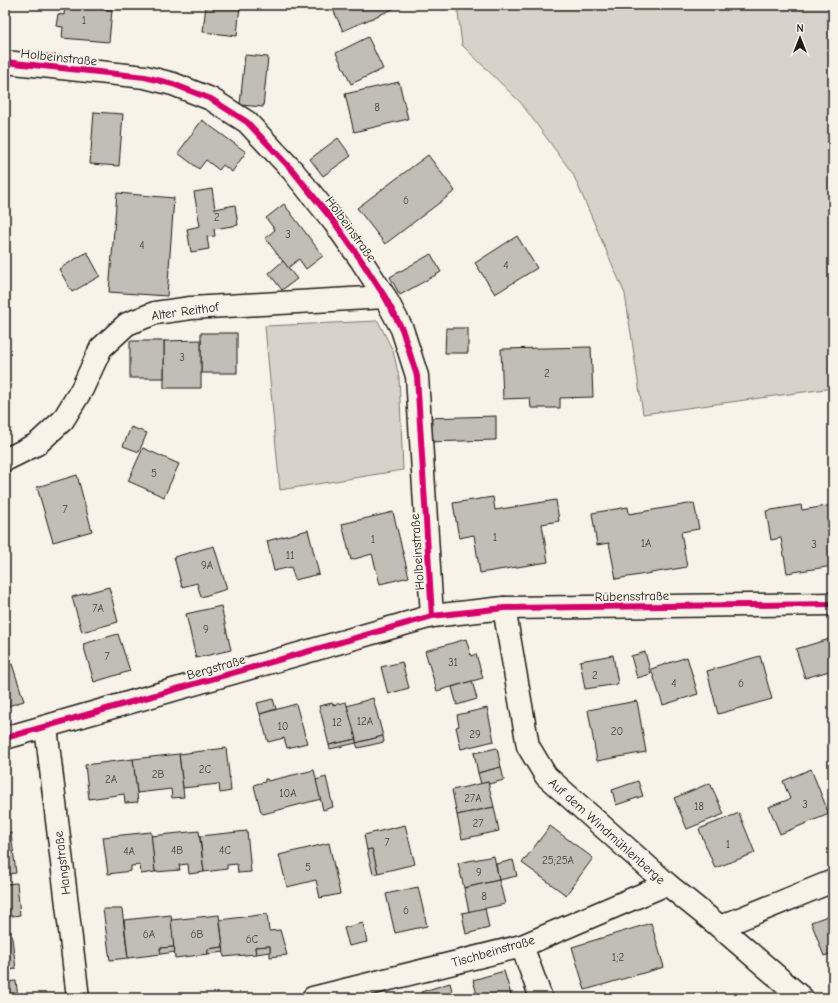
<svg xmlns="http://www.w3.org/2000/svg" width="838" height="1003" viewBox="0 0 838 1003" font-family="'Comic Neue',sans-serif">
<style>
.green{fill:#d7d3cb;stroke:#7a7874}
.building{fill:#c0beb5;stroke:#1c1c1c}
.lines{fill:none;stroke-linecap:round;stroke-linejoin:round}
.street-casing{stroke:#1c1c1c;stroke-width:25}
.street{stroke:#f7f3e8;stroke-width:22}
.cycleway-casing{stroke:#f7f3e8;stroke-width:8}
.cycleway{stroke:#d6006c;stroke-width:6}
.labels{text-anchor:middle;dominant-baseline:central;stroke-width:3.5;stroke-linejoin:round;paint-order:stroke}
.number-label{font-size:11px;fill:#454442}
.street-label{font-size:13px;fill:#1c1c1c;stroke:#f7f3e8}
</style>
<rect width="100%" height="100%" fill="#f7f3e8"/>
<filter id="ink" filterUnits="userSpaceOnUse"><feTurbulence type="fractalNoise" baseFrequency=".025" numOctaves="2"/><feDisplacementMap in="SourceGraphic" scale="8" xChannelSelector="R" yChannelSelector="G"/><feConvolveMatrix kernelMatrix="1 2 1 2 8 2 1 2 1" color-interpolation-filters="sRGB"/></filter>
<g filter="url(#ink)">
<g class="green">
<path d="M457 5H833V388L643 414 625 294 573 174 521 103 462 45Z"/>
<path d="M378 321 393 351 399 377 403 470 280 490 265 326Z"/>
</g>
<g class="building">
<path d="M65 5 112 10 109 42 62 38 63 27 56 26 58 14 64 15Z"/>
<path d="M206 5H240L237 36 203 32Z"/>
<path d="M331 5H402L343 31Z"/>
<path d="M368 37 383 69 351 84 336 53Z"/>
<path d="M245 55 268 57 263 107 240 105Z"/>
<path d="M399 82 408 119 354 132 345 94Z"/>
<path d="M94 112 123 114 119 166 90 164Z"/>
<path d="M202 120 246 152 232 172 223 165 219 170 206 160 199 169 178 153Z"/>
<path d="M338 138 351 156 323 176 310 159Z"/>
<path d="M428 155 455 191 385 244 357 208Z"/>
<path d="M212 189 215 209 235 205 238 225 214 229 215 236 207 237 209 249 191 252 187 229 200 226 194 192Z"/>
<path d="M117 193 174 198 167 296 109 292Z"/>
<path d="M284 204 323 256 306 269 299 259 288 268 265 238 275 230 266 218Z"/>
<path d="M517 236 537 268 495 294 475 263Z"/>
<path d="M87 252 100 276 72 292 59 269Z"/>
<path d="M431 254 441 272 400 295 390 277Z"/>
<path d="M283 261 297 279 282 290 269 273Z"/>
<path d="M446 328H468V353H445Z"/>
<rect x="201" y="333" width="36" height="40"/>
<path d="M201 340V388H164V341Z"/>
<rect x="130" y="341" width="34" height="37"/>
<path d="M591 347 593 397 560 398V408H531L530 398 503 399 501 349Z"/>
<path d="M496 416V440L427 442 426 418Z"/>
<path d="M131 427 147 433 139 452 123 446Z"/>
<path d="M143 448 179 464 164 497 128 481Z"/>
<path d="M77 475 92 531 53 542 37 487Z"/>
<path d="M493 497 495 510 556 500 559 521 542 524 548 562 480 573 474 535 459 538 453 503Z"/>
<path d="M694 503 699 529 681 532 687 567 616 579 609 543 597 545 592 513 628 507 629 514Z"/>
<path d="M801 505 802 510 833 505V566L787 573 781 538 771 540 766 511Z"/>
<path d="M393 512 409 577 380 584 372 554 351 560 342 524Z"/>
<path d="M308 530 319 574 295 580 291 567 274 571 267 541Z"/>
<path d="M214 546 227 589 201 597 197 583 182 587 174 557Z"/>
<path d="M109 587 118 622 82 632 72 597Z"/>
<path d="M221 606 231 650 196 658 186 614Z"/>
<path d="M118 634 130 671 94 682 83 644Z"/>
<path d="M833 638V670L805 678 796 649Z"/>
<path d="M466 639 471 656 476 654 483 678 437 691 425 651Z"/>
<path d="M645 652 651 674 637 678 631 656Z"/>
<path d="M613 655 618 684 585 689 580 661Z"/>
<path d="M760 656 772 699 718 714 707 671Z"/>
<path d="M687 657 698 694 663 705 651 669Z"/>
<path d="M402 662 409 688 388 694 381 667Z"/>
<path d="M12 664 24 701 5 707V666Z"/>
<path d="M472 681 477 699 457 705 452 687Z"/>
<path d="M373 698 383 736 356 743 347 706Z"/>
<path d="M273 699 276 709 260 714 257 703Z"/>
<path d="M637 701 646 752 597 761 588 710Z"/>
<path d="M346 702 356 739 329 745 319 706 332 703 333 705Z"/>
<path d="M296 704 307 743 287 748 284 738 268 742 260 714Z"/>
<path d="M487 708 494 741 461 749 456 727 459 726 457 715Z"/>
<path d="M383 736 384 742 358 748 356 743Z"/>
<path d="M356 739V743L330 749 329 745Z"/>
<path d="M226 748 231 791 220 793 219 784 183 788 179 754Z"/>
<path d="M497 748 501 767 478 773 474 753Z"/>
<path d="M179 754 184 797 172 798 171 789 137 793 133 759Z"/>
<path d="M133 759 138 802 125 803 124 794 89 799 85 765Z"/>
<path d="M501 767 504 780 489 784 488 782 481 784 478 773Z"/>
<path d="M811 769 829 814 780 834 769 807 790 799 783 781Z"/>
<path d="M314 770 321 799 263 814 261 812 254 786 256 784 265 782V779H267L268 781Z"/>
<path d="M326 777 333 807 323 810 316 780Z"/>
<path d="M638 781 643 796 616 805 612 790Z"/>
<path d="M488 782 494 807 457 815 452 790Z"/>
<path d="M710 783 724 814 687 829 674 798Z"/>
<path d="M5 788 7 826H5Z"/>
<path d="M494 807 499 831 462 839 457 815Z"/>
<path d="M739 813 755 853 715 868 699 829Z"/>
<path d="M405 825 415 864 378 873 372 849 367 850 364 835Z"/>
<path d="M550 826 593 858 566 895 522 863Z"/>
<path d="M199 831 204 872 189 874 188 864 179 865 180 870 155 872 151 836Z"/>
<path d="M247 831 251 872 238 873 237 864 227 865V869L204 872 200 836Z"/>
<path d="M151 832 155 872 141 874 140 865 131 866V871L108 874 103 837Z"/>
<path d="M5 833H11L16 873 5 874Z"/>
<path d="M329 843 340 894 320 898 316 880 287 887 279 855Z"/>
<path d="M372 849 378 873 373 874 367 850Z"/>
<path d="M494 856 499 880 464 888 458 863Z"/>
<path d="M513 860 517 876 499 880 496 864Z"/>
<path d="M499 880 505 904 469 912 464 888Z"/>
<path d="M17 883 20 915 5 917V884Z"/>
<path d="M418 887 427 926 395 933 386 894Z"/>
<path d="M485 908 489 928 466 934 462 913Z"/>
<path d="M103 909H122L128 958 110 960Z"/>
<path d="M267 914 269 931 280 930 287 955 270 957V946L255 947 256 954 224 957 220 920Z"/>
<path d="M833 914V953L824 956 811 922Z"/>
<path d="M171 915 174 947 160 948 161 954 128 958 124 920Z"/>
<path d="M219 915 223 947 208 949V954L175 958 171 920Z"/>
<path d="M363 923 367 942 349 946 344 928Z"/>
<path d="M651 923 664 967 585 990 572 947Z"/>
<path d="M11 931 16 969 5 971V932Z"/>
<path d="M270 946V952L256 954 255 947Z"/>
<path d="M174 947 175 952 161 954 160 948Z"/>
<path d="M223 947 224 952 208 954V949Z"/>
<path d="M504 971 512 998H478L473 980Z"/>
<path d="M16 981 18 998H5V982Z"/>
<path d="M450 983 454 998H422L421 992Z"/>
</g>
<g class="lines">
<defs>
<g id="street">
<path d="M5 62 145 77 173 84 211 99 247 122 293 171 334 222 361 260 385 297 402 329 417 376 432 616"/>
<path d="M5 460 37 444 63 420 82 389 101 348 127 324 155 313 191 308 385 297"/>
<path d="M504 608 528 746 546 776 667 884 720 927 802 998"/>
<path d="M46 727 78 998"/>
<path d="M5 738 432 616 504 608 833 604"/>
<path d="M720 927 833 881"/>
<path d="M522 946 541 998"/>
<path d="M313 998 522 946 667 884"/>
</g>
</defs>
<use href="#street" class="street-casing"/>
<use href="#street" class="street"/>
<defs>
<g id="cycleway">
<path d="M5 62 145 77 173 84 211 99 247 122 293 171 334 222 361 260 385 297 402 329 417 376 432 616"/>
<path d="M5 738 432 616 504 608 833 604"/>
</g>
</defs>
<use href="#cycleway" class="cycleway-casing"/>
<use href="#cycleway" class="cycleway"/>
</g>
</g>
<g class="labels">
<g class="number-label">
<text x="84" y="20">1</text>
<text x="377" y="107">8</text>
<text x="406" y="200">6</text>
<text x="217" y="217">2</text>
<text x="288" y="234">3</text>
<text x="142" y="245">4</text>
<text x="506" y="265">4</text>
<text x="182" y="357">3</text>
<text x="547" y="373">2</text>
<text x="154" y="473">5</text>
<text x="65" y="509">7</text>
<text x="495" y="537">1</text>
<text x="373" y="539">1</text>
<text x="646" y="543">1A</text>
<text x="814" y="544">3</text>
<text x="290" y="555">11</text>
<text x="207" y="565">9A</text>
<text x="98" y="608">7A</text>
<text x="206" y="629">9</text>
<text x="107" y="656">7</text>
<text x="453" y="662">31</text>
<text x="595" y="675">2</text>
<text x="674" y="683">4</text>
<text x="741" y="683">6</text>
<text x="365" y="721">12A</text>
<text x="337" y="722">12</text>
<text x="283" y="726">10</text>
<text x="617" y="731">20</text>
<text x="475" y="734">29</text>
<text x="205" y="769">2C</text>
<text x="158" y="774">2B</text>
<text x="111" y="779">2A</text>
<text x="288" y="793">10A</text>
<text x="473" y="798">27A</text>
<text x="805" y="804">3</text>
<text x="699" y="806">18</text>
<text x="478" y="823">27</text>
<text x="387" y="842">7</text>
<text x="728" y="844">1</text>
<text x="177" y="850">4B</text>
<text x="225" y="850">4C</text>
<text x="129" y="851">4A</text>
<text x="558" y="860">25;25A</text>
<text x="308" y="867">5</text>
<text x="479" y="872">9</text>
<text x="484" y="896">8</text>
<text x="406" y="910">6</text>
<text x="149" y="934">6A</text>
<text x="197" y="934">6B</text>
<text x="252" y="939">6C</text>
<text x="618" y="957">1;2</text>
</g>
<g class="street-label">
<text transform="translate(59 57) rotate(6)">Holbeinstraße</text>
<text transform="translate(351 229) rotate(54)">Holbeinstraße</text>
<text transform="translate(185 311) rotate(-8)">Alter Reithof</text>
<text transform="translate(417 552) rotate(-94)">Holbeinstraße</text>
<text transform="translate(632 596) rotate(-1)">Rubensstraße</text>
<text transform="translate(216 667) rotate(-16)">Bergstraße</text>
<text transform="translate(607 831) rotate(42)">Auf dem Windmühlenberge</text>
<text transform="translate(62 863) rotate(-97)">Hangstraße</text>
<text transform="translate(493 951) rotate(-16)">Tischbeinstraße</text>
</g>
</g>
<rect width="838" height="1003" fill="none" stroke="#f7f3e8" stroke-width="20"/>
<rect x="10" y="10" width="818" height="983" fill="none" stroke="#1c1c1c" stroke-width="1.5" filter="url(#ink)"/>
<g transform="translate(800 38)" stroke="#f7f3e8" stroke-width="3" paint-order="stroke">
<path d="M0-3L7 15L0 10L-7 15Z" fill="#1c1c1c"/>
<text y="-6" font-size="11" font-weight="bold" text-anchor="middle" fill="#1c1c1c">N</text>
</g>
</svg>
